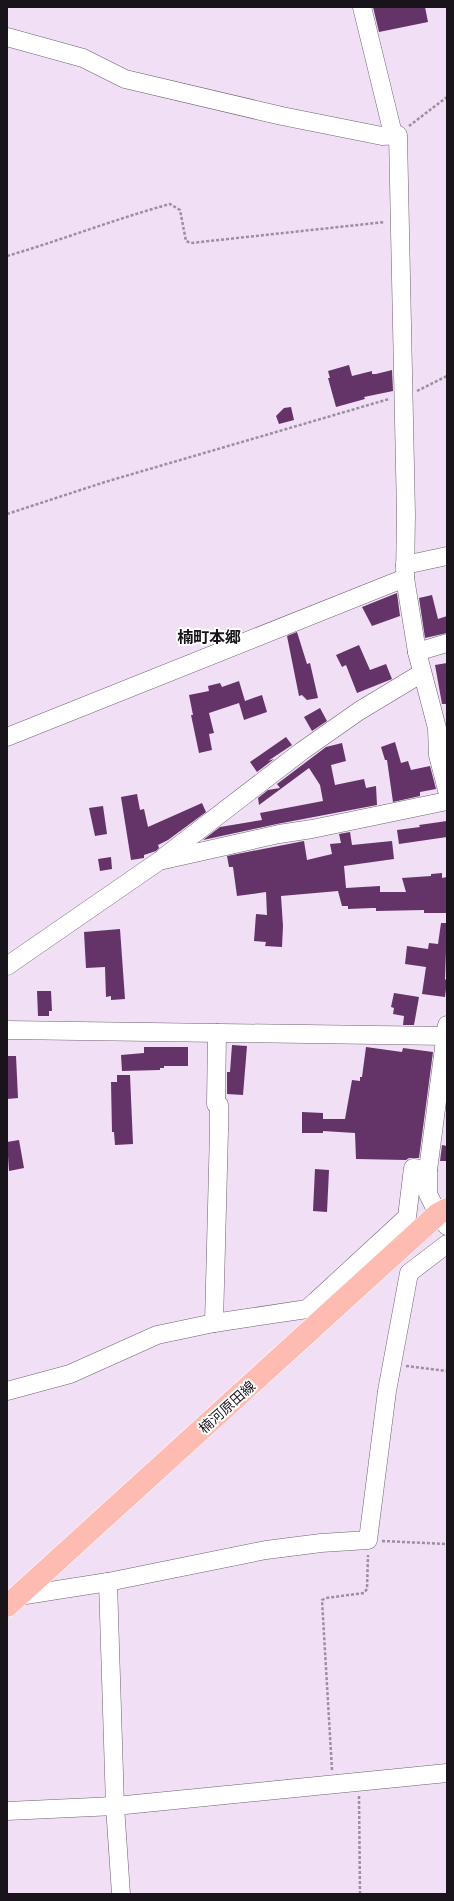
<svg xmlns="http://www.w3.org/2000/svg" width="454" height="1901" viewBox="0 0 454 1901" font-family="Poppins,'Noto Sans JP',sans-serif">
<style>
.building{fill:#643368}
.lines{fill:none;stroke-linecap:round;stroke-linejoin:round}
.minor-casing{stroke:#706174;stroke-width:19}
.major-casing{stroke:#fff;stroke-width:23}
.path{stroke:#9c8fa0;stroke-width:2.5;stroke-dasharray:3 2;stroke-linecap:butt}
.minor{stroke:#fff;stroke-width:18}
.major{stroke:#fdbbb1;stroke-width:22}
.labels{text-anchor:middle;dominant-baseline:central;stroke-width:4;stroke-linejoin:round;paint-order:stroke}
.street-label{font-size:14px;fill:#19131b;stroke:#fff}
.quarter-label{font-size:16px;font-weight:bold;fill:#19131b;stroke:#fff}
</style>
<rect width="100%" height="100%" fill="#f0dff5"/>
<g class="building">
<path d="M373 7H425L428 22 379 32Z"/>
<path d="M349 365 352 376 372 371V374H376L392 370 393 391 364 397 365 399 336 407 328 378H330L328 371Z"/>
<path d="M291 407 294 420 279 424 276 416 284 408Z"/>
<path d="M397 593 400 616 372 626 362 607Z"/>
<path d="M432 595 438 619 447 616V633L425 638 419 598Z"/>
<path d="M297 632 307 664 310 663 318 698 307 700 302 695 299 696 287 636Z"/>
<path d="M359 645 370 670 386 664 392 679 357 693 346 665 342 667 336 655Z"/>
<path d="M447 663V704H442L435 665Z"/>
<path d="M239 681 245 701 262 695 267 712 244 720 239 703 209 713 214 733 209 734 212 750 199 753 191 715H193L189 695 209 691 208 686 220 683 222 687Z"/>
<path d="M320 708 327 721 312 731 304 717Z"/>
<path d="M286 737 292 745 268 761 274 759 257 772 250 762Z"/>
<path d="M395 742 401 763 408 761 411 770 430 766 436 789 420 792V796L393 802 387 760H385L381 747Z"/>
<path d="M342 743 346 761 331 765 335 785 364 779 366 788 376 786 377 805 277 824 203 840 220 827 262 820 260 813 323 801 320 785 309 768 259 805 258 798 268 790 280 788 277 784 326 747Z"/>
<path d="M137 794 140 810 144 809 148 827 202 803 206 812 168 840 158 845 159 848 156 851 144 855V858L131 860 121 797Z"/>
<path d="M103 806 107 834 95 836 89 808Z"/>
<path d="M447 821V837L399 844 397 830 420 827 419 825Z"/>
<path d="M350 832 352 845 392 841 394 859 344 866 346 888 380 886V892H406L402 878 431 876V874L442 873V878L447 877V913H424V910L376 911V908H372L348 909V906H342L338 891 281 896 283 926 282 947 265 946 266 942 254 941 256 914 267 915 266 892 237 896 233 867H229L227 856 304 841 307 860 332 854 330 844 341 843 339 834Z"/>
<path d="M111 857 112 869 100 871 98 859Z"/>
<path d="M441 923H447L445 979 447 981 445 997 422 994 426 967 405 964 407 946 428 949 429 943 438 944Z"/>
<path d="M120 929 125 999 111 1000V996L106 997 105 967 86 968 84 932Z"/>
<path d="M37 991H51L52 1011H49V1016H38Z"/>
<path d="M394 993 419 997 414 1025H403L404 1016 393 1014 394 1008 391 1007Z"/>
<path d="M232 1045 247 1046 243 1095 227 1094V1072H230Z"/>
<path d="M144 1047H188V1066H164V1068H160V1070L122 1071 121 1055 144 1053Z"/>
<path d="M366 1047 402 1052 403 1048 433 1052 419 1158H409L406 1160 356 1159 355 1133 323 1131V1133H302V1112L323 1113V1119H345L352 1080 360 1081V1077H362Z"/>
<path d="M7 1056H16L18 1098 7 1099Z"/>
<path d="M117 1075H130L133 1144 115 1145 114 1132H112L111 1082H117Z"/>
<path d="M19 1140 24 1168 9 1171 7 1142Z"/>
<path d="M442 1145 447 1146V1161H440Z"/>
<path d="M315 1169 329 1170 327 1212 313 1211Z"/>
</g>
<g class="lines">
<defs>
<g id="minor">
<path d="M362 7 393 134"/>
<path d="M7 37 83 58 125 79 282 116 382 136 398 135 406 515 405 578 417 652 437 728 438 755 447 790"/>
<path d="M405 565 447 556"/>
<path d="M417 652 447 643"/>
<path d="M7 737 405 578"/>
<path d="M164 857 302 751 359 711 422 673"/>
<path d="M7 966 159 861 279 834 312 829 447 801"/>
<path d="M447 1025 428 1170V1194L438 1214 447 1226"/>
<path d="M7 1030 447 1036"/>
<path d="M317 1300 407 1217 413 1168 428 1170"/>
<path d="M214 1323 219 1130V1105L216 1104 217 1033"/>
<path d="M7 1391 70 1374 157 1335 214 1323 307 1309 317 1300 333 1311"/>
<path d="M108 1582 115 1806 121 1894"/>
<path d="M19 1596 108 1582 266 1550 321 1543 368 1540 387 1391 409 1273 447 1244"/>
<path d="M7 1811 115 1806 447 1773"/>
</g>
<path id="major" d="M7 1606 438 1214 447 1209"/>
</defs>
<use href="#minor" class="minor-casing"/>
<use href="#major" class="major-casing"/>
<g class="path">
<path d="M409 126 447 97"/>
<path d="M7 256C62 240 115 219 170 204L180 210 186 241 191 243 385 222"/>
<path d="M417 391 447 376"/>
<path d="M7 514 105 482 389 399"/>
<path d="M406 1366 447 1371"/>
<path d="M382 1541 447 1544"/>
<path d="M332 1770 322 1600 326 1598 364 1593 367 1589 368 1555"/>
<path d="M359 1796 360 1894"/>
</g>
<use href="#minor" class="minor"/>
<use href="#major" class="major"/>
</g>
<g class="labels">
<g class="street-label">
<text transform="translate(227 1407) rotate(-42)">楠河原田線</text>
</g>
<g class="quarter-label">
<text x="209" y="637">楠町本郷</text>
</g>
</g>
<rect width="454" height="1901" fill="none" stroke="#19131b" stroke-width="16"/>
</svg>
